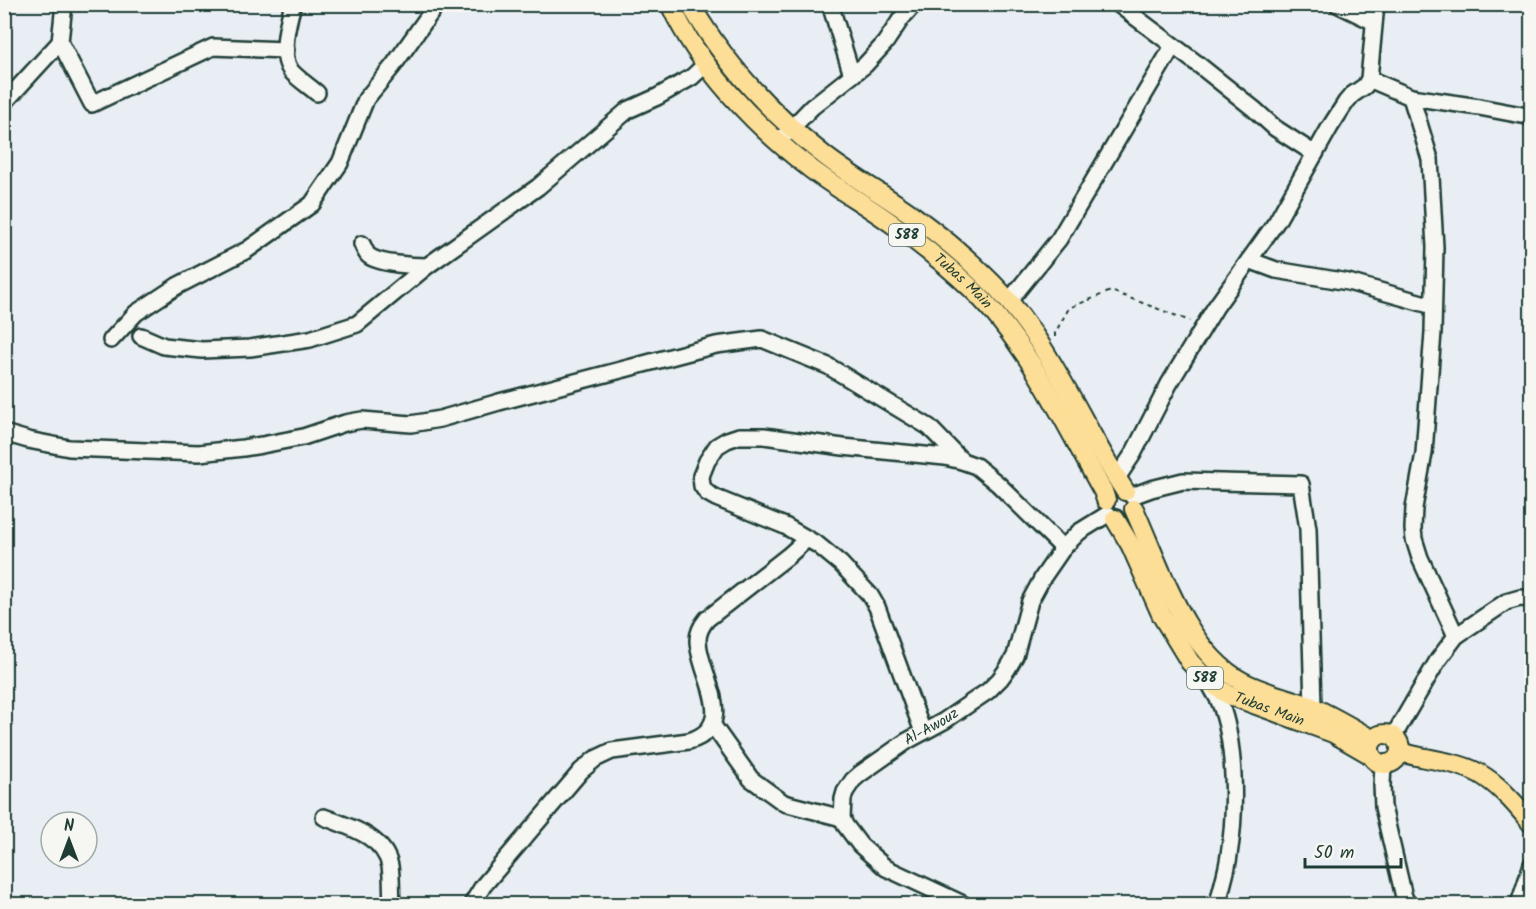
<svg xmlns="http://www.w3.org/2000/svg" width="1536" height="909" viewBox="0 0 1536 909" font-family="Kalam,sans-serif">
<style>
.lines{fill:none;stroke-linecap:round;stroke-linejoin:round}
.minor-casing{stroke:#1f3d34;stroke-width:20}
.major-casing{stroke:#1f3d34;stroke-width:22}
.path{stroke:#1f3d34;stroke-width:2;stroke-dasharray:4.5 4.5;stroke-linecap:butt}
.minor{stroke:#f6f6f2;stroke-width:15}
.major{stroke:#fdde96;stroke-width:18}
.labels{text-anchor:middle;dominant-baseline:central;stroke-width:5;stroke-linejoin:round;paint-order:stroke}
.shield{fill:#f6f6f2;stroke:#60746d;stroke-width:1.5}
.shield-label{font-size:14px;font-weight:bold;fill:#1f3d34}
.street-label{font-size:15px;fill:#1f3d34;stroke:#f6f6f2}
</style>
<rect width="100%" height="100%" fill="#e9eef4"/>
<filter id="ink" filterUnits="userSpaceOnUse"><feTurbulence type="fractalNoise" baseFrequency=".0167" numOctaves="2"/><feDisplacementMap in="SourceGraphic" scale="12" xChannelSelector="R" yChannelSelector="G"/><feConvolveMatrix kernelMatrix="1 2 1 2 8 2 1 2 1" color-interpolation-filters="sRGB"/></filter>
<g filter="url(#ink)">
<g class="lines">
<defs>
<g id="minor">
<path d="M293 4C288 22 279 55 291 71 298 79 309 86 317 93"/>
<path d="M830 4 852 75"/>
<path d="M1118 4 1199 65 1254 109 1275 128 1315 154"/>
<path d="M1337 4 1374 22"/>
<path d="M60 42 92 104 213 47 286 50"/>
<path d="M1369 79 1411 97 1479 107 1532 117"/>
<path d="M1411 97 1430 159 1435 247 1433 332 1424 453 1414 508 1413 529 1414 539 1420 558 1456 636"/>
<path d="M4 103 60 42 64 4"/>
<path d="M784 136 812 107 865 65 885 43 901 19 914 4"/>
<path d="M362 244C364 248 366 254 369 256 380 264 414 266 427 266"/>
<path d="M1249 260 1276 270 1348 282 1433 306"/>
<path d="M1009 301 1059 239 1173 46"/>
<path d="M141 336 164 346 202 350 250 348 310 339 357 324 427 266 538 187 628 110 657 97 692 77 706 64"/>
<path d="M111 340 136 313 177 286 247 250 312 204 340 163 366 99 393 66 437 4"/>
<path d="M4 433 28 440 69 448 199 453 243 448 262 445 303 437 345 423 362 420 411 424 440 419 499 402 716 345 762 339 828 366 929 427 962 461"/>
<path d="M1117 478 1133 454 1169 384 1215 308 1277 221 1330 127 1346 102 1352 95 1365 86 1369 79 1376 4"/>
<path d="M1132 496 1151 489 1183 481 1301 484 1308 529 1313 707"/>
<path d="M1209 682C1212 689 1217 696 1220 703 1236 743 1236 812 1229 855 1227 872 1221 888 1218 904"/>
<path d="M712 724 751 779 784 803 842 818"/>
<path d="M923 732 877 607 870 595 841 564 818 545 785 526 716 498 707 493 702 486 701 476 707 461 717 446 727 440 739 436H764L843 447 945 457 962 461 976 466 998 484 1063 548"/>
<path d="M1393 737 1438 660 1456 636 1506 602 1520 598 1532 599"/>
<path d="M1383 764 1382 785 1383 807 1404 897 1408 904"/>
<path d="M324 817C349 827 384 836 390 866 392 879 391 892 392 904"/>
<path d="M472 904 483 886 581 771 595 759 612 751 689 741C741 725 698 674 698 640 698 632 702 625 707 619L788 556 807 539"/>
<path id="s1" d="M963 904 886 868 860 845 845 825 842 818 843 799 845 792 853 780 860 774 907 741 944 721 988 691 1000 679 1008 668 1015 656 1030 601 1043 577 1063 548 1079 532 1108 514"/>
<path d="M1519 904 1532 864"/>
</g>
<g id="major">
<path id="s2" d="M670 4C699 68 756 127 811 169 839 190 870 207 898 228 924 247 949 267 972 289 1029 345 1064 422 1103 491L1106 500"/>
<path d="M690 4C725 64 771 114 825 156 852 177 883 194 911 214 937 233 962 253 984 275 1048 335 1078 419 1125 491"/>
<path d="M1134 509C1160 566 1185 651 1243 682 1264 693 1289 698 1312 707 1333 716 1353 728 1373 740"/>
<path id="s3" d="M1115 519 1131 546 1162 616 1190 662 1208 681 1229 695 1333 733 1371 755"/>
<circle cx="1385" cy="749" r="15"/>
<path d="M1400 752C1426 760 1462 761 1485 777 1503 789 1518 807 1532 824"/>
</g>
</defs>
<use href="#minor" class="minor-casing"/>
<use href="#major" class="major-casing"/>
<path class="path" d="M1055 337V333L1069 308 1111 291 1190 321"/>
<use href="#minor" class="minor"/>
<use href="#major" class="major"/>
</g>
</g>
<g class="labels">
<g class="shield">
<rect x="889" y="224" width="36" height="22" rx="4.5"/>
<rect x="1187" y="667" width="36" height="22" rx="4.5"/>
</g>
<g class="shield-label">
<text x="907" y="235">588</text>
<text x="1205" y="678">588</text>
</g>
<g class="street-label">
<text stroke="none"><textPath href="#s2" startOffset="408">Tubas Main</textPath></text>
<text stroke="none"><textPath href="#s3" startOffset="256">Tubas Main</textPath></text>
<text stroke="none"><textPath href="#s1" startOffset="288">Al-Awouz</textPath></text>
</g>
</g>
<rect width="1536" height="909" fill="none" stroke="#f6f6f2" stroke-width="24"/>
<rect x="12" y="12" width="1512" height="885" fill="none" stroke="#1f3d34" stroke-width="2" filter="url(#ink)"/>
<g transform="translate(69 840)"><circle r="28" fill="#f6f6f2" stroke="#a0aca6" stroke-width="1.5"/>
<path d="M0-4.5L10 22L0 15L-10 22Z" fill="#1f3d34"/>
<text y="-9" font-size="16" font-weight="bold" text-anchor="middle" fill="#1f3d34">N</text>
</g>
<path d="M1305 858v9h96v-9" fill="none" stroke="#1f3d34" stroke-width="3"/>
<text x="1314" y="858" font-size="18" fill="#1f3d34" stroke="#f6f6f2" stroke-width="4.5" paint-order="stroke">50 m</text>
</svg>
